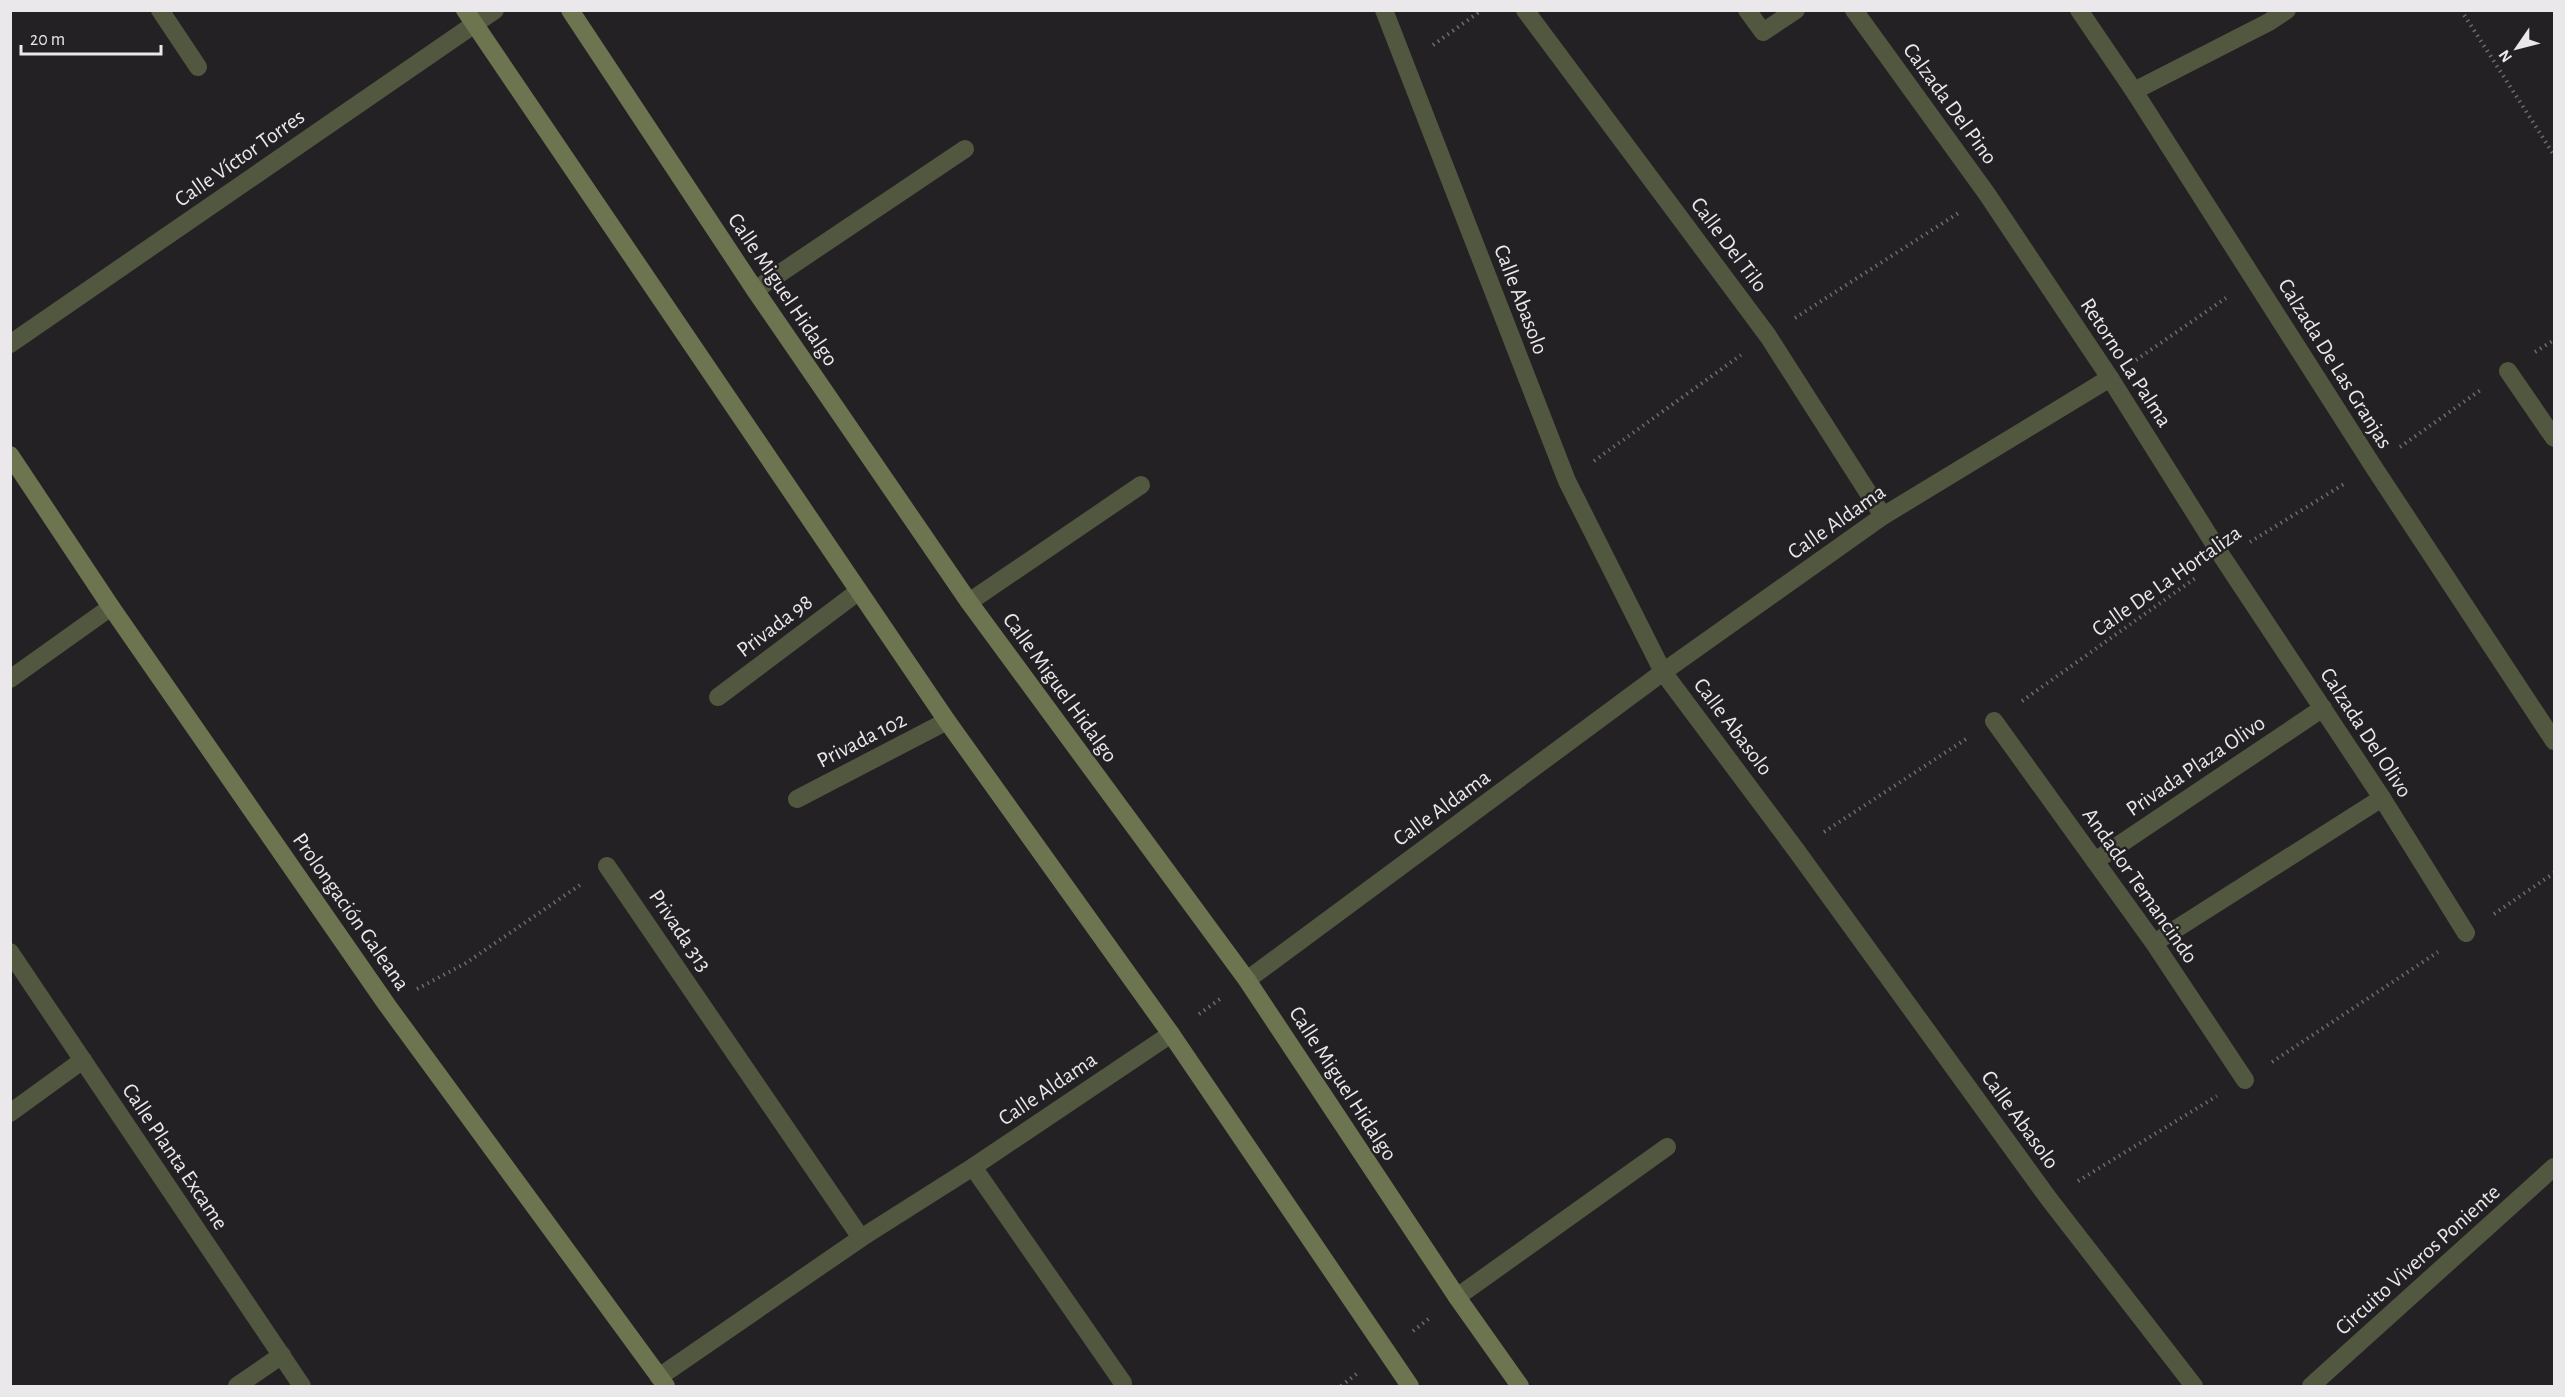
<svg xmlns="http://www.w3.org/2000/svg" width="2565" height="1397" viewBox="0 0 2565 1397" font-family="'Alegreya Sans',sans-serif">
  <style>
    .lines { fill: none; stroke-linecap: round; stroke-linejoin: round }
    .path { stroke: #6d6b6e; stroke-width: 4; stroke-dasharray: 1.5 4.5; stroke-linecap: butt }
    .lane { stroke: #525740; stroke-width: 18 }
    .street { stroke: #525740; stroke-width: 18 }
    .secondary { stroke: #6c754f; stroke-width: 18 }
    .labels { text-anchor: middle; stroke-width: 5; stroke-linejoin: round; paint-order: stroke }
    .street-label { font-size: 22px; fill: #eae8ea; stroke: #232124 }
  </style>
  <rect width="100%" height="100%" fill="#232124"/>
  <g class="lines">
    <g class="path">
      <path d="M2461 10 2554 155"/>
      <path d="M1433 45 1482 10"/>
      <path d="M1795 318 1960 212"/>
      <path d="M2535 352 2554 340"/>
      <path d="M2136 360 2226 298"/>
      <path d="M2400 447 2482 389"/>
      <path d="M1594 461 1741 355"/>
      <path d="M2250 542 2344 484"/>
      <path d="M2022 701 2197 577"/>
      <path d="M1824 832 1966 739"/>
      <path d="M2494 914 2554 873"/>
      <path d="M417 989 466 963 580 885"/>
      <path d="M1199 1014 1220 999"/>
      <path d="M2272 1062 2438 952"/>
      <path d="M2078 1181 2217 1096"/>
      <path d="M1413 1331 1431 1317"/>
      <path d="M1341 1386 1359 1372"/>
    </g>
    <path class="lane" d="M160 10 198 67"/>
    <g class="street">
      <path d="M1384 10 1567 481 1663 672 1796 850 2049 1199 2194 1386"/>
      <path d="M1525 10 1768 336 1883 516"/>
      <path d="M1747 10 1763 32 1796 10"/>
      <path d="M1854 10 1987 194 2110 378 2223 558 2382 798 2466 933"/>
      <path d="M2079 10 2134 91 2373 466 2554 741"/>
      <path d="M2134 91 2269 22 2287 10"/>
      <path d="M755 290 965 149"/>
      <path d="M10 344 495 10"/>
      <path d="M2508 371 2554 438"/>
      <path d="M969 602 1141 485"/>
      <path d="M10 679 111 607"/>
      <path d="M718 697 859 591"/>
      <path d="M1994 721 2154 943 2245 1080"/>
      <path d="M797 799 947 721"/>
      <path d="M2095 861 2323 708"/>
      <path d="M607 866 861 1238"/>
      <path d="M2154 943 2382 798"/>
      <path d="M10 952 302 1386"/>
      <path d="M1247 980 1663 672 1883 516 2110 378"/>
      <path d="M10 1113 83 1060"/>
      <path d="M973 1167 1123 1383"/>
      <path d="M1457 1297 1667 1147"/>
      <path d="M659 1377 861 1238 973 1167 1171 1034"/>
      <path d="M237 1386 282 1355"/>
      <path d="M2311 1386 2554 1167"/>
    </g>
    <g class="secondary">
      <path d="M465 10 947 721 1171 1034 1410 1386"/>
      <path d="M570 10 755 290 969 602 1247 980 1457 1297 1520 1386"/>
      <path d="M10 455 111 607 387 1005 666 1386"/>
    </g>
  </g>
  <g class="labels">
    <g class="street-label">
      <text transform="translate(1951 103) rotate(54)" y="8">Calzada Del Pino</text>
      <text transform="translate(239 157) rotate(-35)" y="8">Calle Víctor Torres</text>
      <text transform="translate(1730 244) rotate(53)" y="8">Calle Del Tilo</text>
      <text transform="translate(784 289) rotate(56)" y="8">Calle Miguel Hidalgo</text>
      <text transform="translate(1522 299) rotate(69)" y="8">Calle Abasolo</text>
      <text transform="translate(2127 362) rotate(57)" y="8">Retorno La Palma</text>
      <text transform="translate(2336 363) rotate(58)" y="8">Calzada De Las Granjas</text>
      <text transform="translate(1836 521) rotate(-35)" y="8">Calle Aldama</text>
      <text transform="translate(2166 580) rotate(-35)" y="8">Calle De La Hortaliza</text>
      <text transform="translate(774 625) rotate(-37)" y="8">Privada 98</text>
      <text transform="translate(1061 687) rotate(54)" y="8">Calle Miguel Hidalgo</text>
      <text transform="translate(1734 726) rotate(53)" y="8">Calle Abasolo</text>
      <text transform="translate(2367 732) rotate(57)" y="8">Calzada Del Olivo</text>
      <text transform="translate(861 739) rotate(-27)" y="8">Privada 102</text>
      <text transform="translate(2195 765) rotate(-34)" y="8">Privada Plaza Olivo</text>
      <text transform="translate(1441 807) rotate(-36)" y="8">Calle Aldama</text>
      <text transform="translate(2141 885) rotate(55)" y="8">Andador Temancindo</text>
      <text transform="translate(352 911) rotate(55)" y="8">Prolongación Galeana</text>
      <text transform="translate(681 930) rotate(56)" y="8">Privada 313</text>
      <text transform="translate(1344 1083) rotate(57)" y="8">Calle Miguel Hidalgo</text>
      <text transform="translate(1047 1088) rotate(-34)" y="8">Calle Aldama</text>
      <text transform="translate(2021 1119) rotate(54)" y="8">Calle Abasolo</text>
      <text transform="translate(176 1156) rotate(56)" y="8">Calle Planta Excame</text>
      <text transform="translate(2417 1259) rotate(-42)" y="8">Circuito Viveros Poniente</text>
    </g>
  </g>
  <rect width="2565" height="1397" fill="none" stroke="#eae8ea" stroke-width="24"/>
  <g transform="translate(2517 48) rotate(235)" stroke="#232124" stroke-width="4.5" paint-order="stroke">
  <path d="M0-4.5L10 22L0 15L-10 22Z" fill="#eae8ea"/>
  <text y="-9" font-size="16" font-weight="bold" text-anchor="middle" fill="#eae8ea">N</text>
  </g>
  <path d="M21 45v9h140v-9" fill="none" stroke="#eae8ea" stroke-width="3"/>
  <text x="30" y="45" font-size="18" fill="#eae8ea" stroke="#232124" stroke-width="4.5" paint-order="stroke">20 m</text>
</svg>
